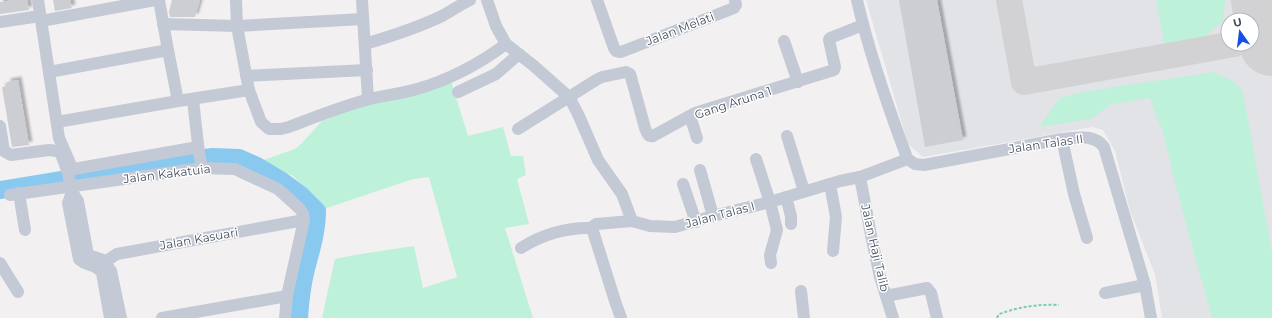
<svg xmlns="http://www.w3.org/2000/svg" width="1272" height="318" viewBox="0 0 1272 318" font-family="Montserrat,sans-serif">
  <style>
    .airport { fill: #e2e3e7; fill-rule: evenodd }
    .green { fill: #bdf1d9 }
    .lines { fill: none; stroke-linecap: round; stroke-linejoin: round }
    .river { stroke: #89c9ef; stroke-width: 18 }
    .taxiway { stroke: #d2d2d5; stroke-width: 26 }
    .runway { stroke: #d2d2d5; stroke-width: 66 }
    .building { fill: #ccced4; filter: url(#shadow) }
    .path { stroke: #74d0b1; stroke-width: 2; stroke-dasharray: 3 2; stroke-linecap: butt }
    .minor { stroke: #c3c9d5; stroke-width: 12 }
    .labels { text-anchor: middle; stroke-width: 3; stroke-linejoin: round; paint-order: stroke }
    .street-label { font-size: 12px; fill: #474f5e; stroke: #fff }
  </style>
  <defs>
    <filter id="shadow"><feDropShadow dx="3.5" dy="-3.5" stdDeviation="1" flood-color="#0004"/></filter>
  </defs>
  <rect width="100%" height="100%" fill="#f2f0f0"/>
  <path class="airport" d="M866 0H1272V318H1162L1155 274 1130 211 1115 151 1103 130 1092 127 923 157 908 144ZM1228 20H1252V44H1228Z"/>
  <g class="green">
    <path d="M1156 0H1225L1223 21 1204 37 1165 46Z"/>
    <path d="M1214 72 1236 83 1243 92 1272 254V318H1212L1175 183 1164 136 1150 98 1111 104 1091 119 1039 127 1060 98 1082 92Z"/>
    <path d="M451 81 468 136 503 127 511 156H523L526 175 517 179 529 224 505 228 533 318H322L335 259 361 254 414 246 423 288 457 277 429 177 413 179 324 209 293 176 261 161 295 149 302 143 322 121 335 116 341 111Z"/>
  </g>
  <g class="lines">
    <path class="river" d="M0 190 177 161 213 157 239 158 257 166 282 181 302 196 317 211C317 231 311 250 306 269 302 285 300 302 299 318"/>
    <g class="taxiway">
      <path d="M1009 0 1024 82 1234 44"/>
      <path d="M1252 41 1271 37"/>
    </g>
    <path class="runway" d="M1264 0 1272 43"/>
  </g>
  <g class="building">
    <path d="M15 0H27L29 10 0 14V2Z"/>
    <path d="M53 0H70L72 8 55 11Z"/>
    <path d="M172 0H200L195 17H170L169 12Z"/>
    <path d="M899 0H937L963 140 925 147Z"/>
    <path d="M18 80 29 145 12 147 2 87 8 86 7 82Z"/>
  </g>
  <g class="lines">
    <path class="path" d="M997 318 999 314C1019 307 1038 304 1059 305"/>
    <g class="minor">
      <path d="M38 0 59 138 72 168 74 169 198 147"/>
      <path d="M159 0 168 50 178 101 249 90"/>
      <path d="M236 0 237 26 249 90 261 122 269 129H281L289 127C315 117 340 107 366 100 383 95 401 94 417 89 449 80 479 64 506 44"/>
      <path d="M362 0 368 99"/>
      <path d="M487 0 496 26 506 44 534 66 569 97 578 114 598 160 622 194 632 221 650 226 675 227 713 216 770 202 840 181 860 177 905 160 906 155C887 104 869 53 857 0"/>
      <path d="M597 0 614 48 616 51 621 52 734 8 736 5 735 0"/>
      <path d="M41 21 155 0"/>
      <path d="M0 22 40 16"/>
      <path d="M163 24 237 26 363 19"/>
      <path d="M784 41 798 82"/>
      <path d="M365 44C392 36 417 28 442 16 451 11 460 5 470 0"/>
      <path d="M49 72 168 50"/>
      <path d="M246 76 367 70"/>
      <path d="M458 92 496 74 519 54"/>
      <path d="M193 100 199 153 202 168"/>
      <path d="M690 116 697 138"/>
      <path d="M57 122 178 101"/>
      <path d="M0 126 4 151 11 155 49 150 57 151 61 154 68 173 72 192 78 201 88 255 103 260 111 271 121 318"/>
      <path d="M518 129 596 80 602 77 626 72 630 74 631 77 645 128C647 133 648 137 653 136L695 113 834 70 835 67 829 40 830 38 863 25"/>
      <path d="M787 136 804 191"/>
      <path d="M1062 139 1074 194 1087 238"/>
      <path d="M906 158 915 164 924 165 1062 139C1077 138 1093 133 1104 147L1145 285 1151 318"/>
      <path d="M756 159 770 202 777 230 770 255 771 263"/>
      <path d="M700 170 713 216"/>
      <path d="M860 177 871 235 880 277 893 318"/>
      <path d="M683 184 696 222"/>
      <path d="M830 184 836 217 833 251"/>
      <path d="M72 192 68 203 79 259C87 267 96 263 102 273L110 318"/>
      <path d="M19 193 25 230"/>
      <path d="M10 195 202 168 235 169 278 189 300 209 303 214 304 220 287 296 285 318"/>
      <path d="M786 197 791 216V224"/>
      <path d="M521 248C541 235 567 227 592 228"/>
      <path d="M0 263 18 292"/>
      <path d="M97 267 117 254 304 220"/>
      <path d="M801 291 804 318"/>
      <path d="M1105 293 1145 285"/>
      <path d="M886 296 927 288 931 293 937 318"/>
      <path d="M162 318 287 296"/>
      <path d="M621 318 615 301 592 228V227L596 224 632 221"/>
    </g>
  </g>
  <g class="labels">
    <g class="street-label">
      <text transform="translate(680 29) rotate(-21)" y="4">Jalan Melati</text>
      <text transform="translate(733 103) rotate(-18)" y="4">Gang Aruna 1</text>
      <text transform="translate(1046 144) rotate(-8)" y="4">Jalan Talas II</text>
      <text transform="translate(167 174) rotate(-7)" y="4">Jalan Kakatuia</text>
      <text transform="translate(720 215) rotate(-15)" y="4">Jalan Talas I</text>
      <text transform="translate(199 239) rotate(-10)" y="4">Jalan Kasuari</text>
      <text transform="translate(875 248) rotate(77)" y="4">Jalan Haji Talib</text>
    </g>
  </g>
  <g transform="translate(1240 32) rotate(346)"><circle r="19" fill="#ffffff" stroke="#b5b9bf"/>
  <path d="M0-3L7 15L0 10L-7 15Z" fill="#144fe8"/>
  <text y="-6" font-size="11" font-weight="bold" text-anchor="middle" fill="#474f5e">U</text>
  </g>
</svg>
